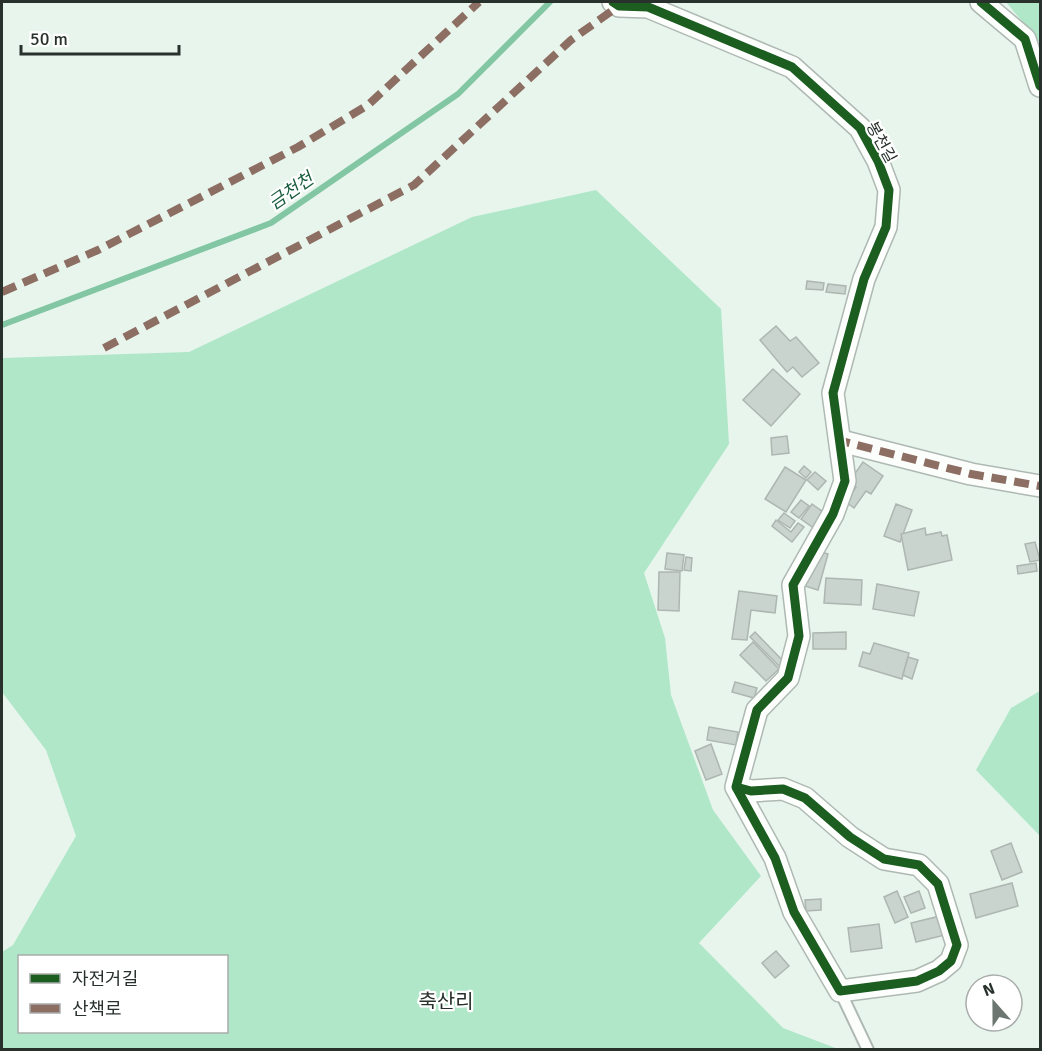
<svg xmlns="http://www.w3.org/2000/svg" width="1042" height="1051" viewBox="0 0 1042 1051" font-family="Signika,'Noto Sans KR',sans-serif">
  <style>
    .forest { fill: #afe7c8; fill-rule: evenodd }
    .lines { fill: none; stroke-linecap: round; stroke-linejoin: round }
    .stream { stroke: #82c6a3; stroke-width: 6 }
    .building { fill: #cad4ce; stroke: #adb6b0; stroke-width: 1.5 }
    .service-casing { stroke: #afb9b3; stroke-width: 14 }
    .minor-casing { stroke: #afb9b3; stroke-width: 24 }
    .service { stroke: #fcfefc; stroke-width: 10 }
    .minor { stroke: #fcfefc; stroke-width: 21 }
    .quiet { stroke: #8d6e63; stroke-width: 8; stroke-dasharray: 15 8; stroke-linecap: butt }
    .cycleway-casing { stroke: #fff; stroke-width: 13 }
    .cycleway { stroke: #1b5e20; stroke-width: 9 }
    .labels { text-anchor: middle; stroke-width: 4.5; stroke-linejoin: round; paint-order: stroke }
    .street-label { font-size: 16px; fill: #28312c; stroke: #fff }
    .water-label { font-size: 18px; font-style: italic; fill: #195d3d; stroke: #fff }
    .quarter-label { font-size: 20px; fill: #28312c; stroke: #fff }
  </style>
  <rect width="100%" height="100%" fill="#e8f5ed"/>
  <g class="forest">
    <path d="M1006 2H1040V43Z"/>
    <path d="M596 190 721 309 729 444 644 573 665 638 671 695 713 810 761 876 699 943 783 1028 838 1049H2V952L13 945 76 836 46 750 2 692V358L189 352 472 217ZM20 956H226V1032H20Z"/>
    <path d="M1040 691V836L976 770 1011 708Z"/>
  </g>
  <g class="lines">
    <path class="stream" d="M2 325 271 223 458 94 550 2"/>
  </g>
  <g class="building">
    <path d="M807 281 824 283 823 290 806 289Z"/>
    <path d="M828 284 846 286 845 294 826 292Z"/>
    <path d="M776 326 790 341 796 337 819 363 802 377 793 367 787 372 760 340Z"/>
    <path d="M773 369 800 394 771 426 743 400Z"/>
    <path d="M787 436 789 453 772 455 771 438Z"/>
    <path d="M863 462 883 476 871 494 866 491 854 508 846 502 856 487 849 482Z"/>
    <path d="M804 466 811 472 806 478 799 472Z"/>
    <path d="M785 467 806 480 786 512 765 499Z"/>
    <path d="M815 472 826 481 818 490 807 480Z"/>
    <path d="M801 500 809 506 799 518 791 512Z"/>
    <path d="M812 504 826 514 815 529 801 519Z"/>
    <path d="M896 504 912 510 900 542 884 536Z"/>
    <path d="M784 513 795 521 790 528 778 520Z"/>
    <path d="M776 520 791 532 798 523 804 527 792 542 772 526Z"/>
    <path d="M925 528 926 535 941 532 942 536 947 535 952 560 908 570 901 534Z"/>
    <path d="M1035 542 1040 560 1030 562 1025 544Z"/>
    <path d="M815 550 828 554 818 590 805 586Z"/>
    <path d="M667 553 684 555 682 571 665 569Z"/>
    <path d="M686 557 692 558 691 571 684 570Z"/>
    <path d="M1036 563 1037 571 1018 574 1017 566Z"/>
    <path d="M659 572H680L679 611 658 610Z"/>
    <path d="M826 578 862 580 861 605 824 603Z"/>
    <path d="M877 584 919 592 914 616 873 609Z"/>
    <path d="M739 591 777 596 775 613 751 610 747 640 732 639Z"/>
    <path d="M755 632 784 662 779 666 750 637Z"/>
    <path d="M846 632V649H813V633Z"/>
    <path d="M753 642 779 669 766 681 740 655Z"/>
    <path d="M874 643 909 653 902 679 859 666 863 652 870 654Z"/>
    <path d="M908 657 918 660 912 679 903 675Z"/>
    <path d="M735 682 757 688 754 698 732 692Z"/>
    <path d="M709 727 738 732 736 745 707 740Z"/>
    <path d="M711 744 722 774 706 780 695 751Z"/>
    <path d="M1011 843 1022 872 1002 880 991 851Z"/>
    <path d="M1012 883 1018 906 976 918 970 894Z"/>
    <path d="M897 891 908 917 895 923 884 897Z"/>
    <path d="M919 891 925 908 911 913 904 897Z"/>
    <path d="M821 899V910L806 911 805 900Z"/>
    <path d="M940 916 945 935 916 942 911 923Z"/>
    <path d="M879 924 882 948 851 952 848 928Z"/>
    <path d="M776 951 789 966 775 978 762 963Z"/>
  </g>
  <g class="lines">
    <defs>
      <path id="service" d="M840 991 868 1050"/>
      <g id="minor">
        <path d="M613 2 619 6 648 7 792 67 860 128 878 161 889 190 886 227 864 279 833 393 845 481 833 514 793 585 799 636 788 678 757 710 736 787 751 791 783 789 805 798 850 837 884 859 919 865 938 884 957 945 951 961 939 971 917 981 840 991 794 912 775 858 736 787"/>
        <path d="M981 2 1025 39 1040 86"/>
        <path d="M841 441 971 474 1040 486"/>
      </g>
    </defs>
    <use href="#service" class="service-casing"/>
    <use href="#minor" class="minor-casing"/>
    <use href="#service" class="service"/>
    <use href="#minor" class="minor"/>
    <g class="quiet">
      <path d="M2 292 98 250 298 147 368 105 479 2"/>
      <path d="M104 348 414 185 571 40 623 3"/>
      <path d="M842 447 841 441 971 474 1040 486"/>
    </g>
    <defs>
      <g id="cycleway">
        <path d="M613 2 619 6 648 7 792 67 860 128 878 161 889 190 886 227 864 279 833 393 845 481 833 514 793 585 799 636 788 678 757 710 736 787 751 791 783 789 805 798 850 837 884 859 919 865 938 884 957 945 951 961 939 971 917 981 840 991 794 912 775 858 736 787"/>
        <path d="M981 2 1025 39 1040 86"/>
      </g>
    </defs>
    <use href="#cycleway" class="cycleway-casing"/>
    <use href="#cycleway" class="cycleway"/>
  </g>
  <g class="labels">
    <g class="street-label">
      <text transform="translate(882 142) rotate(61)" y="6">봉천길</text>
    </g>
    <g class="water-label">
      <text transform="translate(291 191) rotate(-35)" y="6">금천천</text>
    </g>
    <g class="quarter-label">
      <text x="446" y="1008">축산리</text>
    </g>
  </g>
  <rect width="1042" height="1051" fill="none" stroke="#28312c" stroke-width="6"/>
  <rect x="18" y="955" width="210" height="78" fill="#ffffff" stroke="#a9adab" stroke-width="1.5"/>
  <rect x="30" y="974" width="30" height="9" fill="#1b5e20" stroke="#a9adab" stroke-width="1.5"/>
  <text x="72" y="985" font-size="18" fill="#28312c">자전거길</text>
  <rect x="30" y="1004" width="30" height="9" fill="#8d6e63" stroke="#a9adab" stroke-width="1.5"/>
  <text x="72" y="1015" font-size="18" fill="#28312c">산책로</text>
  <g transform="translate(994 1003) rotate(339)"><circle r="28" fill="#ffffff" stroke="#a9adab" stroke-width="1.5"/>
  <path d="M0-4.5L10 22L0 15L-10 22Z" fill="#6b7670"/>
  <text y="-9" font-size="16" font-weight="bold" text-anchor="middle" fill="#28312c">N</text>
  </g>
  <path d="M21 45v9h158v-9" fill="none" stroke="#28312c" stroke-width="3"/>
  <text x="30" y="45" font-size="18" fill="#28312c" stroke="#ffffff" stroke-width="4.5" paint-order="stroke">50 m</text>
</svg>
